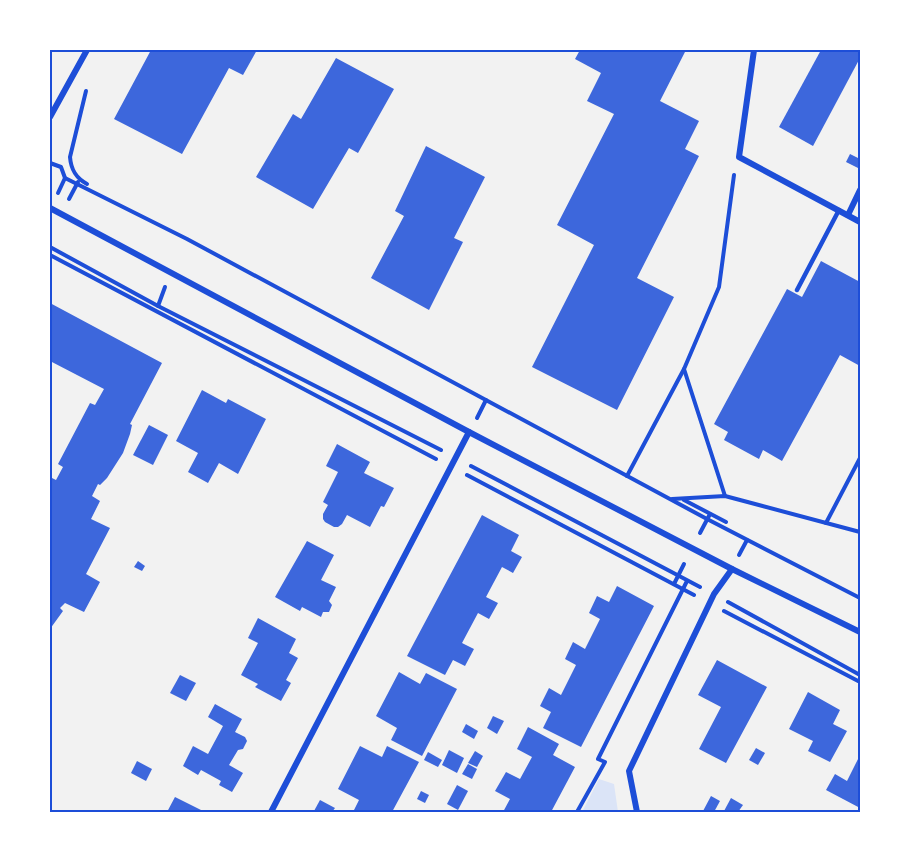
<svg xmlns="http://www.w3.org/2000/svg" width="910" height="862" viewBox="0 0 910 862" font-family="Inter,sans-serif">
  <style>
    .green { fill: #dbe4f7 }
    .building { fill: #3d67dc }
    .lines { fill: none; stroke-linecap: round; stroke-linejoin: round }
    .path { stroke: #1d4ed8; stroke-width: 4 }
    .service { stroke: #1d4ed8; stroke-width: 4.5 }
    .minor { stroke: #1d4ed8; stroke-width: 6 }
    .neatline { fill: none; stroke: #1d4ed8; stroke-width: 2 }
  </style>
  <rect width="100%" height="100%" fill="#f2f2f2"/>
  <path class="green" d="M599 779 614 784 618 812H582Z"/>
  <g class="building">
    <path d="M151 50H257L243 75 229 68 182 154 114 119Z"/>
    <path d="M580 50H686L660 101 699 121 685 149 699 156 637 278 674 297 617 410 532 367 594 245 557 225 614 114 587 101 601 73 575 59Z"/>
    <path d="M821 50H860V58L813 146 779 127Z"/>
    <path d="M336 58 394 89 358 153 349 148 313 209 256 177 293 114 301 119Z"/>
    <path d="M426 146 485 177 454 238 463 242 429 310 371 278 404 216 395 211Z"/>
    <path d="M850 154 860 159V163L858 168 846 162Z"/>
    <path d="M821 261 860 282V366L840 355 782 461 763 450 759 459 724 440 728 432 714 424 787 289 802 297Z"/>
    <path d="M50 303 162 363 130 424 132 425 130 434 123 453 107 478 100 485 98 484 92 496 100 501 91 519 110 528 86 574 100 582 84 612 65 603 60 608 63 611 50 629V477L56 480 63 467 58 464 90 403 95 405 104 389 50 361Z"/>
    <path d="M202 390 226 403 228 399 266 419 238 474 219 463 208 483 188 472 198 453 176 441Z"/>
    <path d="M149 425 168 435 153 465 133 455Z"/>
    <path d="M337 444 370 462 364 473 394 488 384 507 381 506 370 527 347 515 342 524 338 527H334L325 522 323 519V514L328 505 323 502 338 472 326 466Z"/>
    <path d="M482 515 519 535 511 551 522 557 513 573 502 567 486 597 498 603 489 619 478 613 462 643 474 649 465 666 453 660 445 675 407 656Z"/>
    <path d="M307 541 334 555 321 580 336 587 329 601 332 605 329 612H323L321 617 302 607 300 611 275 597Z"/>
    <path d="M138 561 145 566 142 571 134 567Z"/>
    <path d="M617 586 654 606 581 747 543 728 551 712 540 706 549 688 561 695 576 665 565 659 573 642 585 649 600 619 589 613 597 596 609 602Z"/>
    <path d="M258 618 296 639 289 653 298 658 286 680 291 683 281 701 255 687 258 684 241 675 258 643 248 638Z"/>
    <path d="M717 660 767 687 726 763 699 749 721 707 698 695Z"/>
    <path d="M399 672 420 684 426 673 457 689 422 756 391 740 397 728 376 716Z"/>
    <path d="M180 675 196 683 186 701 170 693Z"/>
    <path d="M808 692 840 710 833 724 847 731 830 762 808 751 813 741 789 729Z"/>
    <path d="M215 704 242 719 235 732 245 737 247 741 243 749 238 750 229 765 243 773 232 792 219 785 221 781 201 770 198 775 183 766 193 746 208 754 223 726 208 717Z"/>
    <path d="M493 716 504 721 497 734 487 728Z"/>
    <path d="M466 724 478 731 474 739 462 732Z"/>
    <path d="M528 727 559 744 553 755 575 767 551 812H503L510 799 495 791 506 772 520 779 532 757 517 749Z"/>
    <path d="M360 746 382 757 387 746 419 762 392 812H353L359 800 338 789Z"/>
    <path d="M756 748 765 753 758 765 749 760Z"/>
    <path d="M449 750 464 758 457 773 442 765Z"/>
    <path d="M475 751 483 756 477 767 468 763Z"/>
    <path d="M428 752 442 760 438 767 424 760Z"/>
    <path d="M860 755V808L826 790 835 774 847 781Z"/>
    <path d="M137 761 152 769 146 781 131 773Z"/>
    <path d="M468 764 477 769 472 779 462 774Z"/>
    <path d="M457 785 468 791 458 810 447 804Z"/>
    <path d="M421 791 429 795 425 803 417 799Z"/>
    <path d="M711 796 720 801 714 812H706L703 811Z"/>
    <path d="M175 797 205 812H167Z"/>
    <path d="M731 798 743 805 738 812 724 811Z"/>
    <path d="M320 800 335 808 332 812H317L314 811Z"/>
  </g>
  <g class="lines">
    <g class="path">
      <path d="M86 91 70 157C71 170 76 178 87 184"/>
      <path d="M50 163 61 167 65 178 187 239 707 519 860 598"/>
      <path d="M58 193 65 178"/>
      <path d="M69 199 78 182"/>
      <path d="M50 247 158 306 441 450"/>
      <path d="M50 255 436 459"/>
      <path d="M158 306 165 287"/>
      <path d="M684 369 725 496"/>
      <path d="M477 418 486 400"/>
      <path d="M471 466 700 587"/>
      <path d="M467 475 694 595"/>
      <path d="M627 476 684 369 719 287 734 175"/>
      <path d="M672 499 725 496 860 532"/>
      <path d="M684 500 726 522"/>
      <path d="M826 523 860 458"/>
      <path d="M700 533 710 514"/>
      <path d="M739 555 747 540"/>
      <path d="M674 584 684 564"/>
      <path d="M728 602 860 675"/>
      <path d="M724 611 860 682"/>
      <path d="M577 812 605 762 598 759 687 581"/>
    </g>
    <path class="service" d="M797 290 839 210"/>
    <g class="minor">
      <path d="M754 50 739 157 860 222"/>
      <path d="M50 117 87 50"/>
      <path d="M50 208 469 432 732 569 860 632"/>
      <path d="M848 215 860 190"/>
      <path d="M271 812 469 432"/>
      <path d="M637 812 629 771 714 594 732 569"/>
    </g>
  </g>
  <rect width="910" height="862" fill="none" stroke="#ffffff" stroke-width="102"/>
  <rect x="51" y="51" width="808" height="760" class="neatline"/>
</svg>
